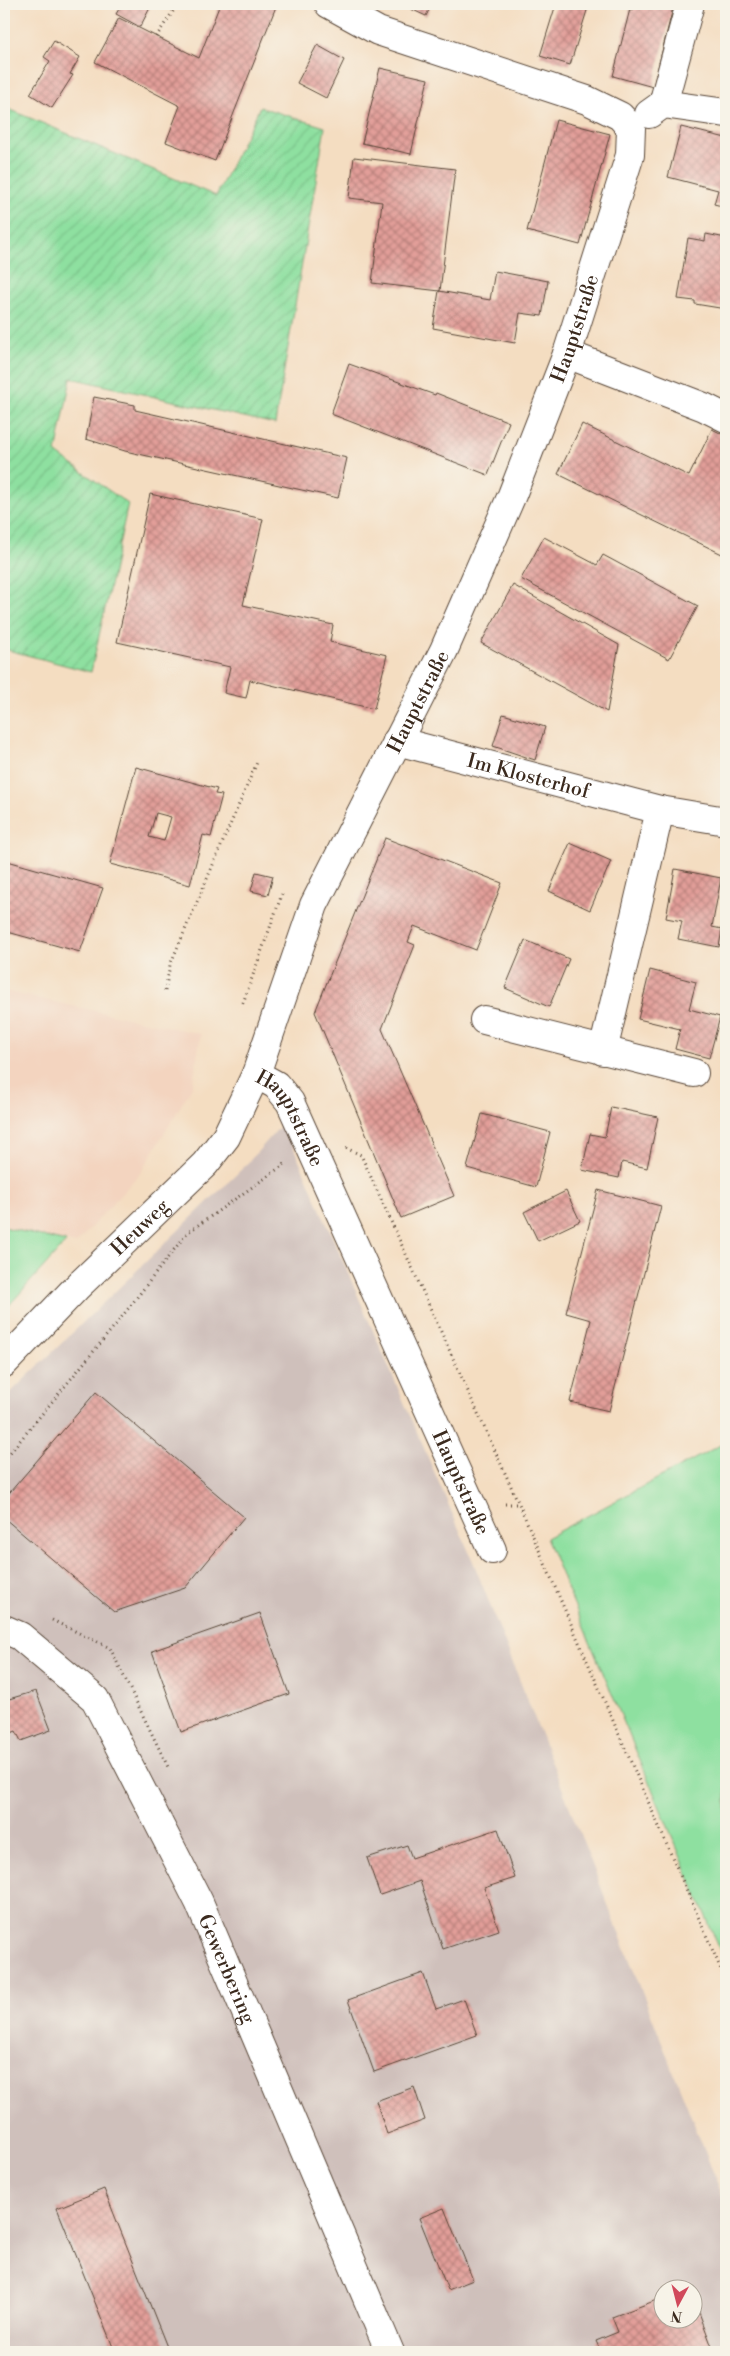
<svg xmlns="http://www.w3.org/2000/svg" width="730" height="2356" viewBox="0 0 730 2356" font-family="'Libre Bodoni',serif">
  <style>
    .built { fill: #f3d4bf }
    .industrial { fill: #cfc0bb; fill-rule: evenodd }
    .grass { fill: #8ee0a0; stroke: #64855f }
    .garden { fill: url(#garden-furrows); stroke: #64855f }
    .building { fill: url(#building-cross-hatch); fill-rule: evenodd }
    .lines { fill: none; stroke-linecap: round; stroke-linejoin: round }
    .minor-casing { stroke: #574536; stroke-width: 30 }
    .path { stroke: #574536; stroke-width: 3; stroke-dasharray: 1 4; stroke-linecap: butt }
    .minor { stroke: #fff; stroke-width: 28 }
    .labels { text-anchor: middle; stroke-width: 4; stroke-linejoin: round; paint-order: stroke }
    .street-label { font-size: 20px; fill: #3b2a1e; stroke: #f7f3e8 }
  </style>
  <defs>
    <pattern id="garden-furrows" width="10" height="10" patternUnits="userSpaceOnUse" patternTransform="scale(1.25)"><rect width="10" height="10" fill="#8ee0a0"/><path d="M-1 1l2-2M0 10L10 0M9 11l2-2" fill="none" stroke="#7bc089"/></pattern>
    <pattern id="building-cross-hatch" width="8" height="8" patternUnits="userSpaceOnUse" patternTransform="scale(1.25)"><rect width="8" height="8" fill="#e29e99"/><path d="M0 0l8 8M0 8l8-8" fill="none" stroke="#b8817c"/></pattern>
  </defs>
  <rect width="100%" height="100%" fill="#f7f3e8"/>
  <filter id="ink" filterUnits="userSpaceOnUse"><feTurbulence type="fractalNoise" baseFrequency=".02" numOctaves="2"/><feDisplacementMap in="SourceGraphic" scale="10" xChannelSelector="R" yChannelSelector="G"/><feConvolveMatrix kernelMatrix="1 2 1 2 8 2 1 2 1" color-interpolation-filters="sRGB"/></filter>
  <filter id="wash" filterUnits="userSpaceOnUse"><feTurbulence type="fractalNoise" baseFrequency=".0096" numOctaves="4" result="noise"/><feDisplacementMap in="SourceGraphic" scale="20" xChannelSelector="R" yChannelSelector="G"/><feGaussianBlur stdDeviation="1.12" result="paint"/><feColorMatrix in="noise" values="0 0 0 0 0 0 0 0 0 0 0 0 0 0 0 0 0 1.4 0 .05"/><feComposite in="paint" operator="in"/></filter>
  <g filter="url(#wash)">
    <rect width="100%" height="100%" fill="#f4ddc1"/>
    <path class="built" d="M4 991 201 1034 192 1087 141 1172 76 1244 4 1227Z"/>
    <path class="industrial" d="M283 1123 472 1559 726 2205V2352H4V1399L245 1166ZM662 2288H692V2318H662Z"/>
    <g class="grass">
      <path d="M4 1227 66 1242 4 1311Z"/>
      <path d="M726 1442V1964L546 1538Z"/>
    </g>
    <path class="garden" d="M4 107 216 196 260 107 325 127 275 424 71 378 56 453 128 504 91 672 4 649Z"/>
    <g id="blocks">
      <g class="building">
        <path d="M122 4H152L140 27 116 14Z"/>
        <path d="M220 4H277L215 161 166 142 180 106 95 62 119 18 199 58Z"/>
        <path d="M400 4H432L426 16Z"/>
        <path d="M556 4H589L570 65 540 56Z"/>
        <path d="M635 4H674L653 87 613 76 630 9 633 10Z"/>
        <path d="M54 41 80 57 70 74 73 75 52 108 30 94 50 61 44 57Z"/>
        <path d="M317 45 344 60 326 98 297 83Z"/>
        <path d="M380 68 428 79 411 154 362 143Z"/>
        <path d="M556 120 610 134 580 245 527 231Z"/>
        <path d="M681 127 726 138V207L714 204 718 190 668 177Z"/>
        <path d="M354 157 455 169 440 291 372 283 382 202 349 198Z"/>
        <path d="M706 234 726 238V309L695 304V301L678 299 688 238 705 241Z"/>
        <path d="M495 271 548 281 542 316 520 313 515 343 433 328 439 291 490 300Z"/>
        <path d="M349 364 435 395 436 393 509 422 488 475 331 414Z"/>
        <path d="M94 397 135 405V410L347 458 338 498 125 451 86 439Z"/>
        <path d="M582 424 689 476 712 429 726 436V556L558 474Z"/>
        <path d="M150 494 263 519 243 605 333 625 330 642 387 655 374 709 250 680 246 698 224 693 230 667 117 642Z"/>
        <path d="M544 537 597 565 603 555 698 606 669 659 521 579Z"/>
        <path d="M513 585 619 645 607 712 481 643Z"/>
        <path d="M503 714 545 727 535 760 493 746Z"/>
        <path d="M136 767 217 789 215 794 222 795 211 837 203 835 190 885 110 864ZM156 813 171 817 164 841 149 837Z"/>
        <path d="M385 838 502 883 476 950 414 926 408 942 415 945 382 1029 454 1196 401 1218 315 1012Z"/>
        <path d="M570 843 611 861 590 910 549 891Z"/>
        <path d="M4 860 103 888 80 952 4 931Z"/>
        <path d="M675 869 721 878 712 927 722 929 719 947 678 939 682 921 666 918Z"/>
        <path d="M256 872 273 876 268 895 251 891Z"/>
        <path d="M525 940 569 959 549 1007 505 988Z"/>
        <path d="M650 970 696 982 689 1009 720 1017 709 1058 675 1049 680 1029 638 1019Z"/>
        <path d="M611 1107 658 1117 647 1168 622 1162 619 1178 582 1170 590 1134 605 1137Z"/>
        <path d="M482 1114 550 1132 536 1187 467 1168Z"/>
        <path d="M598 1190 661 1206 609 1411 570 1402 591 1320 566 1313Z"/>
        <path d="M566 1191 580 1221 538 1241 524 1212Z"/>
        <path d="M96 1392 244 1517 185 1588 114 1612 4 1518V1499Z"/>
        <path d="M260 1613 289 1694 181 1732 152 1651Z"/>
        <path d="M4 1685 9 1699 36 1691 51 1730 21 1741 16 1731 4 1736Z"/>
        <path d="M498 1829 515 1878 484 1888 499 1930 443 1949 420 1881 380 1895 367 1858 407 1845 412 1858Z"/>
        <path d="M423 1973 436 2009 464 1999 477 2035 374 2072 348 2000Z"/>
        <path d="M414 2087 425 2120 387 2134 376 2101Z"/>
        <path d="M104 2189 169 2352H115L57 2208Z"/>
        <path d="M444 2208 473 2280 448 2290 419 2218Z"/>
        <path d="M662 2298V2318H692V2303L695 2302 714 2352H601L596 2341 618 2332 612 2317Z"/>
      </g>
    </g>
  </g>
  <g filter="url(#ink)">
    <use href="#blocks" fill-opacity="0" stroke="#574536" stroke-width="1"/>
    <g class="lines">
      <defs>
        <g id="minor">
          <path d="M663 104 690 4"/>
          <path d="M649 114 663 104 726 113"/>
          <path d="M567 354 704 407 726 418"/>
          <path id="s1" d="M397 741 660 810 603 1051"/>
          <path d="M660 810 726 821"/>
          <path d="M484 1020 694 1073"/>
          <path id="s2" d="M256 1074 276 1085 290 1102 492 1550"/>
          <path id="s3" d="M4 1363 76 1288 205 1164 226 1137 256 1074 314 905 444 650 512 495 567 354 630 155 631 128 620 116 587 100 378 31 329 4"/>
          <path id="s4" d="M4 1629 20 1636 95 1699 199 1902 390 2352"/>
        </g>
      </defs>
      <use href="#minor" class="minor-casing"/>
      <g class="path">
        <path d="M156 37 178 4"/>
        <path d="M165 991 170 965 258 760"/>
        <path d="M243 1003 282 894"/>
        <path d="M346 1148 361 1155 519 1504 726 1981"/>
        <path d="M4 1460 117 1323 187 1233 285 1164"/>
        <path d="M505 1504H519"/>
        <path d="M52 1620 110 1648 169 1769"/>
      </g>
      <use href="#minor" class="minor"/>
    </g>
  </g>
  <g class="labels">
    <g class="street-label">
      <text dy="7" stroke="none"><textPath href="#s3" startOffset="1199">Hauptstraße</textPath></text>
      <text dy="7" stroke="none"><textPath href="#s3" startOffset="794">Hauptstraße</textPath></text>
      <text dy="7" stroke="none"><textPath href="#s1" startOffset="136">Im Klosterhof</textPath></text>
      <text dy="7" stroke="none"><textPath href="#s2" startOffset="58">Hauptstraße</textPath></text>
      <text dy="7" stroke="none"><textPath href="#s3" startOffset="192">Heuweg</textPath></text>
      <text dy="7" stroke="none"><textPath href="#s2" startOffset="462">Hauptstraße</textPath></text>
      <text dy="7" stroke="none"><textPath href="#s4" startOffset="416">Gewerbering</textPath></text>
    </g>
  </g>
  <rect width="730" height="2356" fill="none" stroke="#f7f3e8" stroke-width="20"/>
  <g transform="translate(678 2304) rotate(187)"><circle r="24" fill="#f7f3e8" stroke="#aca397"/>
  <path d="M0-4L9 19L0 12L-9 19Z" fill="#d1495b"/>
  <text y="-8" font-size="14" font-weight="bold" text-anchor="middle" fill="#3b2a1e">N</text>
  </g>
</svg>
